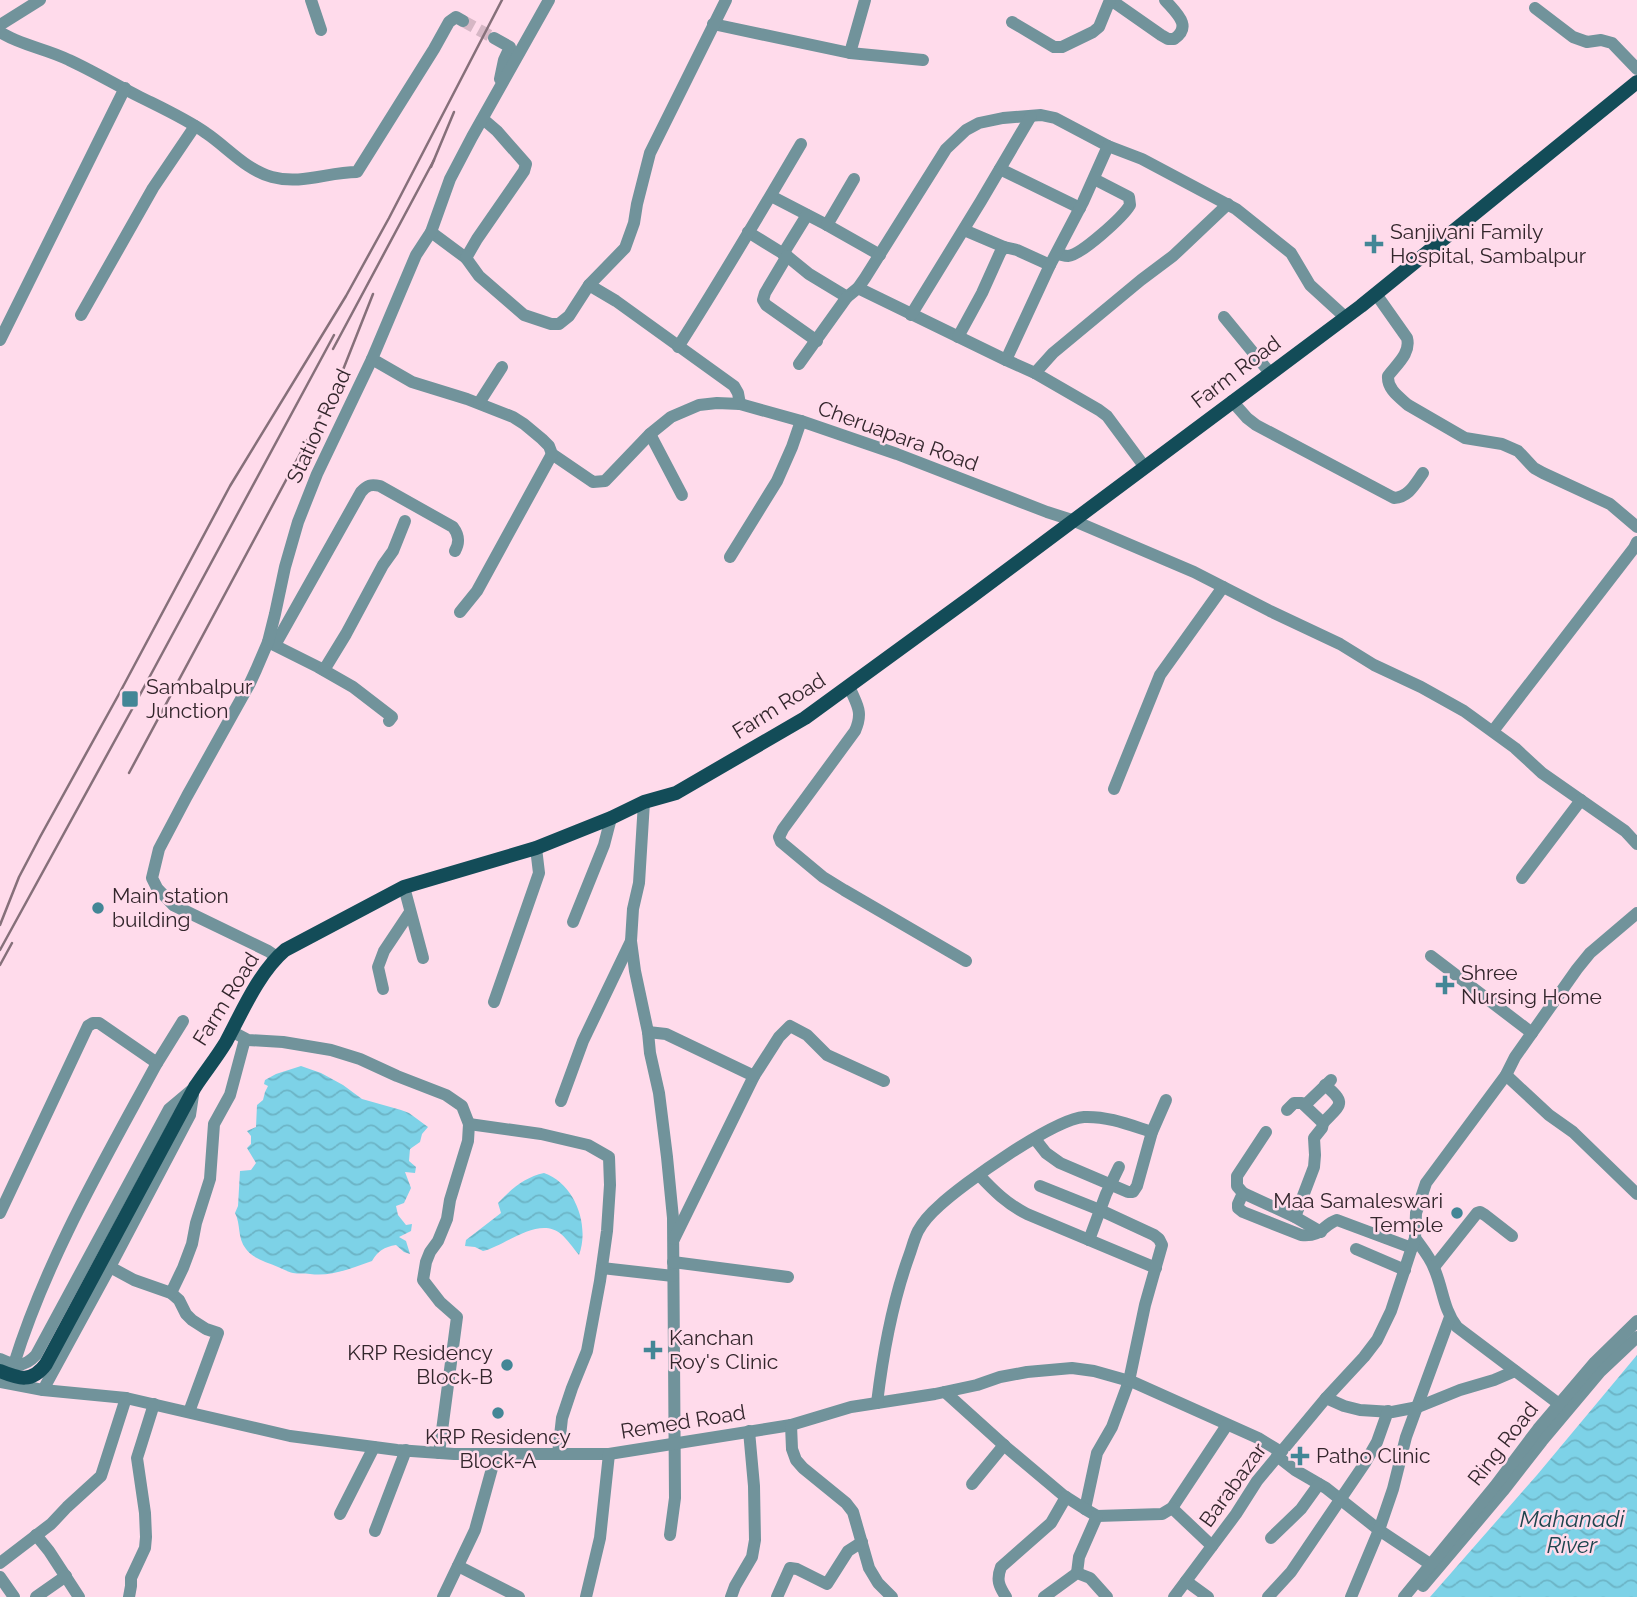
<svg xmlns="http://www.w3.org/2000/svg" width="1637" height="1597" viewBox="0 0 1637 1597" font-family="Raleway,sans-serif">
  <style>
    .water { fill: url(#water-waves) }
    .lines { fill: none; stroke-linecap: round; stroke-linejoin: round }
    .minor-tunnel { stroke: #d6b7c5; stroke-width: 12; stroke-dasharray: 12 6; stroke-linecap: butt }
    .minor { stroke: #71939b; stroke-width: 12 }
    .major { stroke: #134c58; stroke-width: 14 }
    .rail { stroke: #86707a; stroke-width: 2.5 }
    .poi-dot { fill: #438696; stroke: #ffdbeb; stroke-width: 2.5 }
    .labels { text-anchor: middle; stroke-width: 5; stroke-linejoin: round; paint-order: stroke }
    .poi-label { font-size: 21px; fill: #33262c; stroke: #ffdbeb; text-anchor: start }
    .street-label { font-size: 21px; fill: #33262c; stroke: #ffdbeb }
    .water-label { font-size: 23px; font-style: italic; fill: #1d454e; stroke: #ffdbeb }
  </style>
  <defs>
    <pattern id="water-waves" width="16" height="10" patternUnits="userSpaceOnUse" patternTransform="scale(1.75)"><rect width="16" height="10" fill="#7dd2e7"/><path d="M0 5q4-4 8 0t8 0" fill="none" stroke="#6cb4c6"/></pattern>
  </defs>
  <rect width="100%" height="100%" fill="#ffdbeb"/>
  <g class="water">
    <path d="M301 1066 321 1073 343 1085 362 1099 401 1110 409 1113 428 1127 422 1134 420 1142 410 1149 409 1161 416 1167 415 1173 405 1172 411 1188 404 1203 396 1206 398 1215 406 1225 412 1224 411 1231 399 1237 406 1241 410 1254 404 1252 396 1245C384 1247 378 1251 372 1261 351 1268 332 1277 310 1274 304 1273 298 1274 293 1273 288 1272 283 1269 278 1267 267 1262 253 1259 246 1249 237 1238 241 1224 235 1213L238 1206 240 1171 251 1170 256 1163 247 1148 251 1144V1136L247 1131 256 1127 257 1105 263 1100 265 1092 268 1086 264 1084 265 1080 276 1074Z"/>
    <path d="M544 1173C575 1184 590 1225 579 1255 573 1248 567 1239 561 1234 539 1215 505 1246 483 1251L475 1247 465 1246 466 1240 501 1213 498 1203C511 1189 525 1177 544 1173Z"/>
    <path d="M1637 1355V1597H1430L1537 1475Z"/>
  </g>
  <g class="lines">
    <path class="minor-tunnel" d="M463 21 494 38"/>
    <g class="minor">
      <path d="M311 0 321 30"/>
      <path d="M1111 0 1161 35 1168 39H1174C1193 26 1176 13 1165 0"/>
      <path d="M1535 8 1573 37 1587 42 1601 40 1612 43 1637 69"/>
      <path d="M1012 22 1054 47H1062L1093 32 1099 27 1110 0"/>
      <path d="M713 24 850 53 923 60"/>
      <path d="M0 25 40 0"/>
      <path d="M0 32C20 45 47 49 69 60 93 71 116 85 140 97 162 108 186 119 206 133 227 147 246 170 272 177 301 185 328 172 357 172L434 49 449 22 456 17 463 21"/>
      <path d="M494 38 510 47 504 60 500 79"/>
      <path d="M850 53 865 0"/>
      <path d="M1000 169 1080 208"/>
      <path d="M771 196 827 225 880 255"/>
      <path d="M827 225 854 179"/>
      <path d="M964 230 1004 247"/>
      <path d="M431 232 466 258 479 276 524 315 551 324H559L569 316 589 285 625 248 634 223 637 204 650 153 726 0"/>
      <path d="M748 232 787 256 809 274 847 297 858 288 865 278 946 149 966 130 979 123 1003 118 1041 115 1055 118 1108 146 1142 159 1236 209 1291 253 1310 285 1345 317"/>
      <path d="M783 254 807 215"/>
      <path d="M1057 254C1060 254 1064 256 1068 256 1081 255 1123 217 1130 205L1129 197 1094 179"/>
      <path d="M787 256 765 293 763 300 766 305 817 341"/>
      <path d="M466 258 477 239 524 171 526 164 497 131 483 119"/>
      <path d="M589 285 616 301 734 386 738 393 740 404"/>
      <path d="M858 288 1006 360 1035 373 1099 410 1107 416 1144 466"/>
      <path d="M1376 294 1407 338C1411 353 1397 364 1388 376 1387 389 1399 397 1408 405L1465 438 1502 444 1518 451 1534 468 1543 473 1610 504 1637 527"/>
      <path d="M81 315 153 188 195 126"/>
      <path d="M911 315 981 201 1031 116"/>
      <path d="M1224 317 1270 373"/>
      <path d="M958 337 982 293 1000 253 1004 247 1017 250 1050 265"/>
      <path d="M0 340 125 88"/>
      <path d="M678 347C721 280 761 212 801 144"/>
      <path d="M372 359 412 382 467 399 513 417 524 424 542 439 549 446 552 454 593 482 605 481 650 434 671 417 699 405 717 403 740 404 801 421 897 454 1047 512 1072 520 1194 572 1270 611 1340 644 1374 665 1421 687 1464 711 1515 748 1542 773 1625 831 1637 844"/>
      <path d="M1006 360 1050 265 1083 202 1108 146"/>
      <path d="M799 364 847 297"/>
      <path d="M1035 373 1053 353 1141 280 1173 256 1228 204"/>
      <path d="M1232 401 1247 418 1256 425 1394 498C1409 497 1415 484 1423 473"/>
      <path d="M479 403 502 367"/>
      <path d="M650 434 682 495"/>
      <path d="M730 557 777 481 792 447 801 421"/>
      <path d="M460 612 477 591 552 454"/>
      <path d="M268 642 318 667 353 687 392 717 389 721"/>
      <path d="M275 645 361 492C367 485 371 484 380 486L453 527C459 535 460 542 455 551"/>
      <path d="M324 670 346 634 383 565 393 551 405 521"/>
      <path d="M849 686C856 704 864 711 855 731L783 829 779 837 781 842 823 877 844 890 966 961"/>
      <path d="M1493 731 1634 548 1637 542"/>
      <path d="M1114 789 1160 675 1223 587"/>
      <path d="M644 802 639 883 633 909 631 941 635 971 648 1032 650 1053 659 1093 667 1157 673 1218 675 1498 670 1535"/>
      <path d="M1522 878 1581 800"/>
      <path d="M404 887 423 958"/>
      <path d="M573 922 604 845 611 818"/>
      <path d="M1431 956 1532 1033"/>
      <path d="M277 957 268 951 173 905 157 888 152 878 159 849 187 796 250 683 256 670 268 642 275 614 285 567 298 522 317 474 372 359 416 255 431 232 450 179 472 137 549 0"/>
      <path d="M383 989 378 967 384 951 410 912"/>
      <path d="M494 1002 539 873 536 848"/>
      <path d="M231 1031 248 1040 283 1042 331 1050 360 1059 397 1076 446 1095 462 1106 469 1124 468 1141 450 1200 447 1219 438 1241 430 1252 426 1262 423 1280 440 1302 457 1317 439 1453"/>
      <path d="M648 1032 666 1034 754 1076 674 1239"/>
      <path d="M157 1063 183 1021"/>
      <path d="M1506 1075 1549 1115 1573 1132 1637 1194"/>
      <path d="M754 1076 779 1037 790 1026 807 1035 827 1055 884 1081"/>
      <path d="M561 1101 583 1041 631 941"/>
      <path d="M1305 1105 1331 1080"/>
      <path d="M1287 1110 1294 1103H1302L1323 1123 1322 1128 1314 1138 1315 1155 1314 1167 1295 1217"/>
      <path d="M1323 1123C1341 1104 1347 1104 1325 1085"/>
      <path d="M469 1124 541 1134 588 1145 609 1157 610 1185 607 1231 600 1281 587 1351 572 1388 562 1418 558 1454"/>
      <path d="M1266 1132 1237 1176V1186L1243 1193 1238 1204V1208L1243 1212 1301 1235C1323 1237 1322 1225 1337 1220L1412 1248"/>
      <path d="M1035 1139 1046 1153 1060 1163 1128 1192H1133L1137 1186 1152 1132 1166 1100"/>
      <path d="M979 1175C994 1191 1007 1204 1027 1214L1156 1268"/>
      <path d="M1040 1186 1100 1210 1154 1235 1159 1239 1162 1245 1145 1305 1129 1381 1112 1427 1097 1453 1085 1509"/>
      <path d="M1243 1193 1295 1217 1321 1232"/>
      <path d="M0 1213 88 1026 93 1023H99L157 1063C104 1161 47 1258 14 1364"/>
      <path d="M1415 1238C1422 1248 1430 1257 1434 1268 1443 1288 1443 1309 1457 1327L1559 1404"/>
      <path d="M1089 1240 1106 1194 1119 1167"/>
      <path d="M1356 1249 1405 1270"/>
      <path d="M673 1262 788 1277"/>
      <path d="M110 1267 134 1280 171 1293 179 1300 186 1314 192 1320 206 1329 218 1333 189 1412"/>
      <path d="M1434 1267 1477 1213 1480 1212 1485 1215 1512 1236"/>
      <path d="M602 1268 673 1276"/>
      <path d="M171 1293 183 1268 192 1244 196 1223 210 1179 214 1124 230 1095 245 1039"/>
      <path d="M0 1359C15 1366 24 1368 36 1355L169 1109 194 1088"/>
      <path d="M0 1382 43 1390 126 1398 290 1436 397 1450 454 1454H609L791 1425 851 1407 935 1394 977 1385 1000 1377 1027 1372 1072 1368 1094 1371 1133 1382 1258 1438 1281 1452"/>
      <path d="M43 1390 110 1267 190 1115 193 1095"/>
      <path d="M945 1392 1006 1447 1063 1495 1085 1509 1097 1516 1162 1514 1172 1508 1227 1425"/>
      <path d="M1326 1398 1344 1406 1360 1410 1392 1412 1418 1407 1460 1390 1494 1380 1515 1371"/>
      <path d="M877 1403C883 1353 892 1303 909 1256 912 1248 914 1239 918 1231 923 1222 931 1213 939 1206 962 1184 1054 1119 1084 1117 1108 1116 1130 1125 1152 1132"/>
      <path d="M791 1425 792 1449 796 1460 803 1468 846 1503 853 1512 869 1568 878 1583 892 1597"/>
      <path d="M1277 1456 1295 1470 1326 1488 1379 1530 1430 1564"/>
      <path d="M972 1484 1004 1445"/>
      <path d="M1172 1508 1212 1546"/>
      <path d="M340 1514 374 1447"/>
      <path d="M375 1531 406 1450"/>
      <path d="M36 1535 49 1551 79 1597"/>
      <path d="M1271 1538 1301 1509 1319 1484"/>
      <path d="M0 1563 51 1524 67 1507 101 1476 126 1398"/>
      <path d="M458 1566 519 1597"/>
      <path d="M1077 1573 1079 1557 1097 1516"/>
      <path d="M0 1577 14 1597"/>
      <path d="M1186 1581 1208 1597"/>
      <path d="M1423 1586 1503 1491 1542 1441 1600 1372 1637 1337"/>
      <path d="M36 1597 66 1576"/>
      <path d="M129 1597 131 1586V1578L145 1548 146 1537 145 1513 137 1458 154 1404"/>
      <path d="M443 1597 475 1530 496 1454"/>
      <path d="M586 1597 600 1538 609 1454"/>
      <path d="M731 1597 735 1586 752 1557 755 1540 754 1486 749 1431"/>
      <path d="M777 1597 790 1568 797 1569 827 1584 848 1551 862 1542"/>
      <path d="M1006 1597C999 1586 996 1580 1001 1567L1051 1523 1066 1497"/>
      <path d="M1044 1597 1077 1573 1090 1578 1107 1597"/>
      <path d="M1174 1597 1236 1514 1257 1481 1326 1398 1364 1357 1377 1340 1391 1311 1415 1238 1416 1213 1426 1183 1506 1075 1515 1057 1577 969 1590 953 1637 913"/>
      <path d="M1268 1597 1291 1572 1365 1463 1377 1442 1388 1411"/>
      <path d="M1351 1597 1379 1530 1393 1489 1406 1437 1450 1317"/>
      <path d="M1404 1597 1495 1486 1538 1429 1595 1362 1637 1321"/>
    </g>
    <path class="major" d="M0 1371C19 1379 32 1383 46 1364L195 1087C205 1072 217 1057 226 1042 242 1012 259 972 285 950L404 887 536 848 611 818 644 802 676 793 805 718 971 597 1361 306 1637 82"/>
    <g class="rail">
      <path d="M431 167 454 112"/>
      <path d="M333 349 434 160"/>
      <path d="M129 773 337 385 373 294"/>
      <path d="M0 925 19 877 40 837 119 694 230 486 346 296 389 218 502 0"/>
      <path d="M0 950 136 702 334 335"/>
      <path d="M0 965 12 943"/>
    </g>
  </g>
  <g class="poi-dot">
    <path d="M1370.5 233.5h7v7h7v7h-7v7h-7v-7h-7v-7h7z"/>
    <rect x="121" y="690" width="18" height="18" rx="3.5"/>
    <circle cx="98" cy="908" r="7"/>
    <path d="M1441.5 974.5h7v7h7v7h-7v7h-7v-7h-7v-7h7z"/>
    <circle cx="1457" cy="1213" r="7"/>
    <path d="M649.5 1339.5h7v7h7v7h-7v7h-7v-7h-7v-7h7z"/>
    <circle cx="507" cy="1365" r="7"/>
    <circle cx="498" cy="1413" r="7"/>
    <path d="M1296.5 1445.5h7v7h7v7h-7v7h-7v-7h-7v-7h7z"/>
  </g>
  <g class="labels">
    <g class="poi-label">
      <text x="1390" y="239">Sanjivani Family<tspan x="1390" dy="24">Hospital, Sambalpur</tspan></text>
      <text x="146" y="694">Sambalpur<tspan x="146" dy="24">Junction</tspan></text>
      <text x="112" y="903">Main station<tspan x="112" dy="24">building</tspan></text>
      <text x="1461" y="980">Shree<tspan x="1461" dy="24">Nursing Home</tspan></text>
      <text x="1443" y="1208" text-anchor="end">Maa Samaleswari<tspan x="1443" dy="24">Temple</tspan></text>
      <text x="669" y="1345">Kanchan<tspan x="669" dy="24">Roy's Clinic</tspan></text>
      <text x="493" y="1360" text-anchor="end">KRP Residency<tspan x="493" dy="24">Block-B</tspan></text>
      <text x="498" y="1444" text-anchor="middle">KRP Residency<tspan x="498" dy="24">Block-A</tspan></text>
      <text x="1316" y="1463">Patho Clinic</text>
    </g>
    <g class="street-label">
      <text transform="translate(1236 372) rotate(-37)" y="7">Farm Road</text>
      <text transform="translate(319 426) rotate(-65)" y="7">Station Road</text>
      <text transform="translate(898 436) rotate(20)" y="7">Cheruapara Road</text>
      <text transform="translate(779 706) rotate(-32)" y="7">Farm Road</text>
      <text transform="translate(226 999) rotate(-58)" y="7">Farm Road</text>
      <text transform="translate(683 1422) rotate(-9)" y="7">Remed Road</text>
      <text transform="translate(1503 1444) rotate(-52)" y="7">Ring Road</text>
      <text transform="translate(1233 1485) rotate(-54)" y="7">Barabazar</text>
    </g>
    <g class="water-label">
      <text x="1572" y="1527">Mahanadi<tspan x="1572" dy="26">River</tspan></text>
    </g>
  </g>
</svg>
